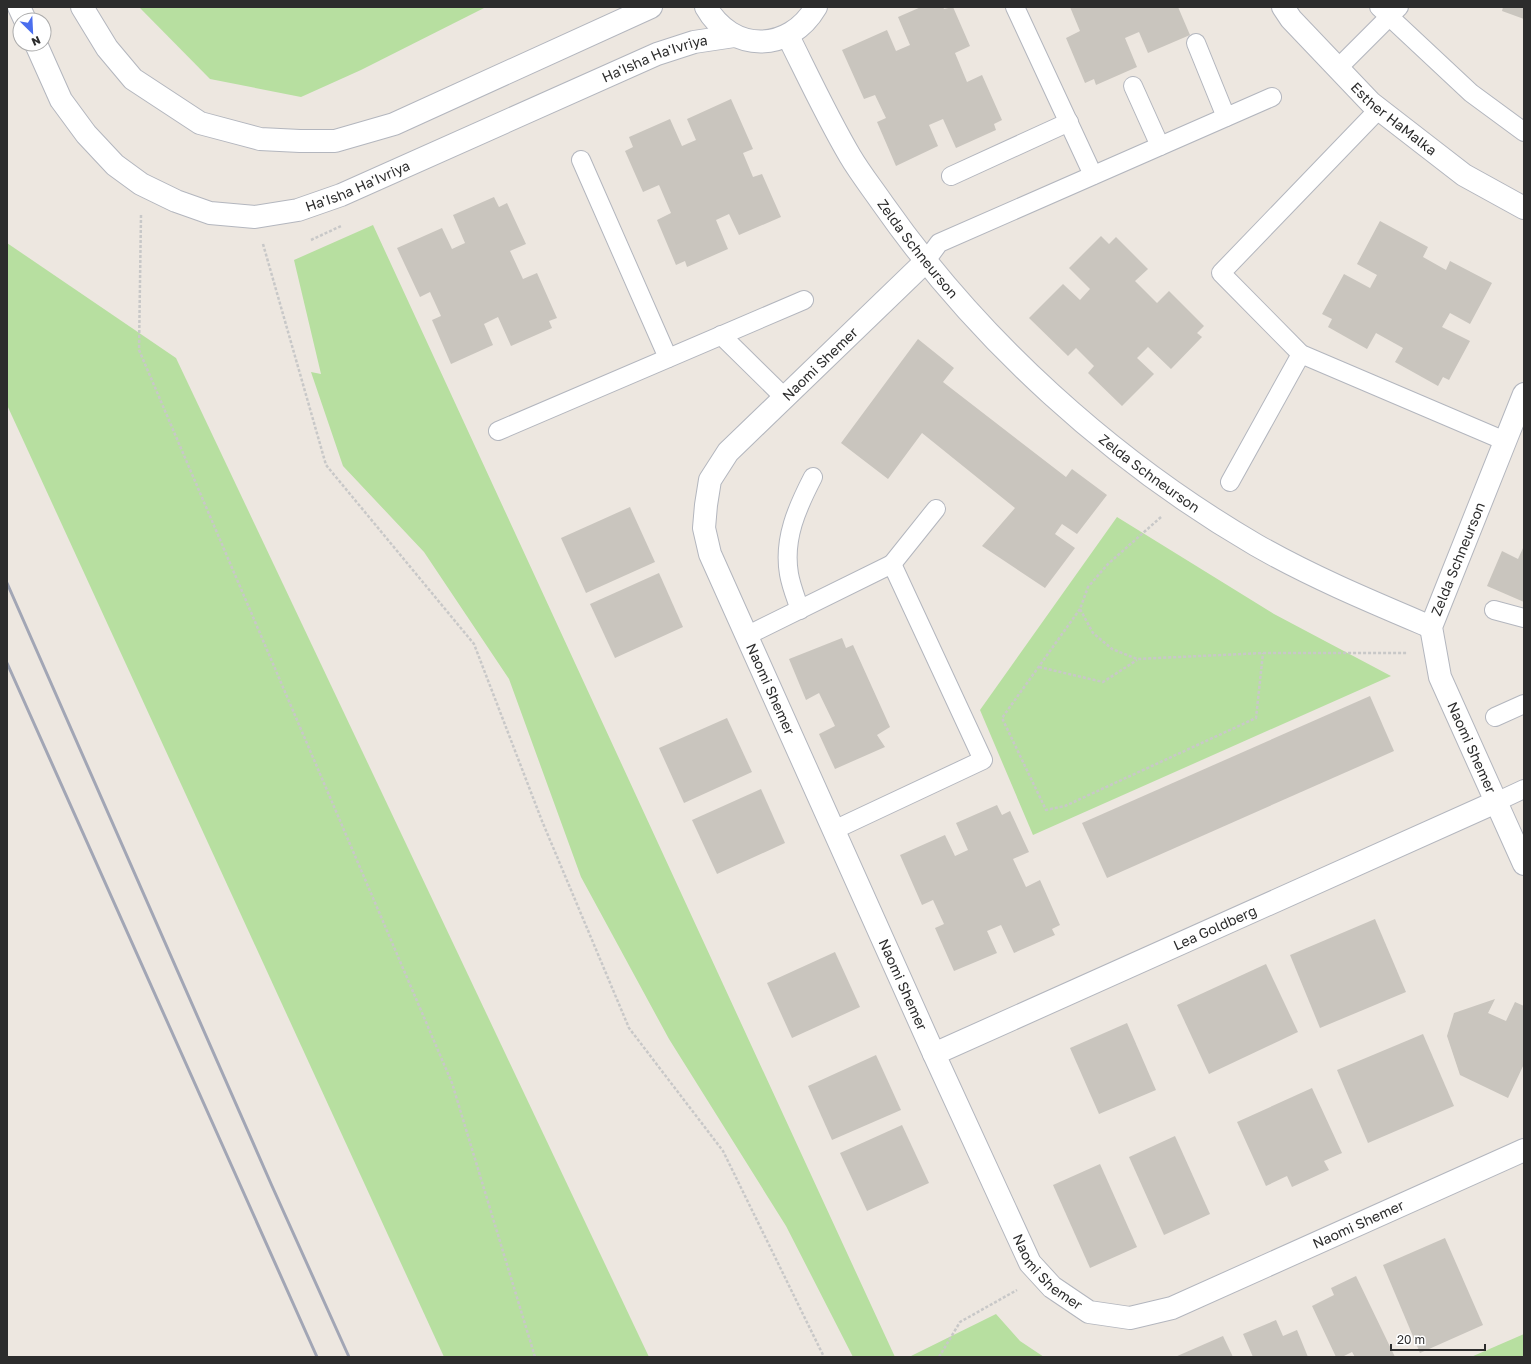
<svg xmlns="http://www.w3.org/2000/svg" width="1531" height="1364" viewBox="0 0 1531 1364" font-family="'Golos Text',sans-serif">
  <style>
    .green { fill: #b7dfa0 }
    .building { fill: #c9c5be }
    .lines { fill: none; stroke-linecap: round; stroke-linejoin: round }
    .service-casing { stroke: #b3b6be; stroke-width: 20 }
    .minor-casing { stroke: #b3b6be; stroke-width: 24 }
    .tertiary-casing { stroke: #b3b6be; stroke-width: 24 }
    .path { stroke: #c8c8c8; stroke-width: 2.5; stroke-dasharray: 3 2; stroke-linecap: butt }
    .service { stroke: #fff; stroke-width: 18 }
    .minor { stroke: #fff; stroke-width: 22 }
    .tertiary { stroke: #fff; stroke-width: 22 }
    .rail { stroke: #a2a6b5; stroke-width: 3 }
    .labels { text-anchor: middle; stroke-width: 4; stroke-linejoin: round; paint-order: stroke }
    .street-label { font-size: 14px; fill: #2c2c2c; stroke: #fff }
  </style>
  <rect width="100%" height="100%" fill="#ede7e0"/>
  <g class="green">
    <path d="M139 7H486L361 70 301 97 210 79Z"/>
    <path d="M373 225 895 1357H853L786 1226 669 1039 581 877 509 679 424 552 343 466 311 372 321 374 294 260Z"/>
    <path d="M7 243 176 358 649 1357H444L7 405Z"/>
    <path d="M1117 517 1274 614 1391 676 1033 835 980 710Z"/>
    <path d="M996 1314 1020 1341 1044 1357H909Z"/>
    <path d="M1524 1334V1357H1471Z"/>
  </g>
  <g class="building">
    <path d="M921 7H943L944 9 953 7 970 46 955 53 967 82 982 75 1002 120 994 124 996 130 956 148 943 119 929 125 938 146 896 166 877 122 886 118 875 95 864 99 842 50 887 30 896 51 910 45 898 17Z"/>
    <path d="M1070 7H1178L1190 35 1148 53 1139 32 1125 38 1137 67 1096 85 1094 79 1085 83 1066 38 1080 31Z"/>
    <path d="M1503 7H1524V19L1502 11Z"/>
    <path d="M731 99 753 149 743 153 753 177 762 174 781 217 739 235 729 214 716 220 728 249 687 267 685 261 676 265 657 220 671 213 659 185 643 192 625 151 633 147 629 137 670 119 682 146 696 140 687 119Z"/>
    <path d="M494 197 499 207 507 203 526 244 510 251 523 279 537 273 557 318 549 321 552 328 511 346 498 317 484 324 493 345 451 364 432 320 441 316 430 292 420 297 397 248 442 228 452 249 465 243 453 215Z"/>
    <path d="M1380 221 1428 247 1423 257 1446 270 1450 261 1492 283 1470 324 1450 313 1442 327 1470 341 1449 380 1443 377 1438 386 1395 362 1403 348 1376 333 1367 349 1328 327 1332 319 1322 314 1344 274 1370 288 1377 275 1357 264Z"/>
    <path d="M1101 236 1109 244 1116 237 1148 269 1135 281 1157 303 1169 291 1204 326 1197 333 1202 337 1171 369 1148 347 1137 358 1154 374 1122 406 1088 373 1094 366 1076 348 1068 356 1029 318 1063 284 1080 300 1090 289 1069 268Z"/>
    <path d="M918 339 954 368 943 382 1066 477 1072 469 1107 495 1077 534 1062 524 1055 534 1075 548 1045 588 982 546 1015 508 922 433 888 479 841 443Z"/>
    <path d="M630 507 655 562 586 593 561 538Z"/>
    <path d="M1524 546V602L1487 586 1502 551 1518 559Z"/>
    <path d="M659 573 683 627 615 658 590 604Z"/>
    <path d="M842 638 846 648 853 645 890 727 877 735 885 747 835 769 819 734 835 726 819 693 806 700 789 659Z"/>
    <path d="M1370 696 1394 751 1107 878 1082 823Z"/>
    <path d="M727 718 752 772 684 803 659 748Z"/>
    <path d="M761 789 785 843 717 874 692 820Z"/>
    <path d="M997 805 1002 815 1010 811 1029 852 1013 859 1026 887 1040 880 1060 925 1052 929 1055 935 1014 953 1001 925 987 931 997 953 954 971 935 928 944 924 933 900 922 905 900 855 945 835 955 856 968 850 956 823Z"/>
    <path d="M1375 919 1406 992 1320 1028 1290 955Z"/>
    <path d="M835 952 860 1007 792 1038 767 983Z"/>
    <path d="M1266 964 1298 1032 1209 1074 1177 1005Z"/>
    <path d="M1495 999 1488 1013 1506 1021 1515 1002 1524 1006V1064L1508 1098 1460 1075 1447 1036 1454 1013Z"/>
    <path d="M1127 1023 1156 1090 1099 1114 1070 1048Z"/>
    <path d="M1423 1034 1454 1106 1368 1143 1337 1070Z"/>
    <path d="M876 1055 901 1110 832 1140 808 1086Z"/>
    <path d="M1312 1088 1342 1153 1324 1161 1329 1170 1292 1187 1287 1176 1266 1186 1237 1122Z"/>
    <path d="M902 1125 929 1183 867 1211 840 1153Z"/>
    <path d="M1175 1136 1210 1214 1164 1235 1129 1157Z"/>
    <path d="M1100 1164 1137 1247 1090 1268 1053 1185Z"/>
    <path d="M1445 1238 1483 1325 1420 1353 1383 1265Z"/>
    <path d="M1356 1276 1395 1357H1355L1352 1352 1342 1357H1336L1312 1306 1334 1295 1331 1288Z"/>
    <path d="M1276 1320 1283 1336 1297 1330 1308 1357H1253L1243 1334Z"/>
    <path d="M1223 1336 1233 1357H1175Z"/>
  </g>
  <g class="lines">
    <defs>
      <g id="service">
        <path d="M1015 7 1093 175"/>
        <path d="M1379 7 1471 93 1524 132"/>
        <path d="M1196 43 1226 117"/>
        <path d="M1338 68 1399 7"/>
        <path d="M1133 86 1160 146"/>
        <path d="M1379 109 1221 273 1301 354 1505 441"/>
        <path d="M581 160 668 358"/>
        <path d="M951 176 1069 122"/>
        <path d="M925 262 939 243 1272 97"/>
        <path d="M721 335 785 398"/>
        <path d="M498 431 804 300"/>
        <path d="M1230 482 1301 354"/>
        <path d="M892 564 936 509"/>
        <path d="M800 610C796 598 791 586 789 574 783 539 797 508 813 477"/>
        <path d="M1494 610 1524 618"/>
        <path d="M748 635 892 564 983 760 834 830"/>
        <path d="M1495 717 1524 704"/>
        <path d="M1496 802 1524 789"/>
      </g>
      <g id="minor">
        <path id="s1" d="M1283 7 1291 19 1371 103 1464 175 1524 208"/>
        <path id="s2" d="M788 36C808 76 827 117 850 156 860 173 872 188 883 204 979 341 1112 461 1256 545 1312 577 1372 602 1431 627"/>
        <path id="s3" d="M925 262 728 452 710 480 706 505 704 528 710 554 934 1054 1030 1263 1052 1287 1089 1312 1130 1318 1172 1308 1524 1150"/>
        <path id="s4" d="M1524 394 1431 627 1440 677 1524 864"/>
        <path id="s5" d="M934 1054 1496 802"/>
      </g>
      <g id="tertiary">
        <path d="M19 7 25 20"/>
        <path d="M82 7 107 48 133 79 200 123 260 139 300 141H335L394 124 651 7"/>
        <path d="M706 7C732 53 789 53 816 7"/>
        <path id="s6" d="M36 44 61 100 86 134 115 165 141 184 176 201 210 213 255 217 298 210 341 195 657 54 694 42 734 36"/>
      </g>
    </defs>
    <use href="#service" class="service-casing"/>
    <use href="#minor" class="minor-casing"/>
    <use href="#tertiary" class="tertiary-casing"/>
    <g class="path">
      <path d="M141 215 139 350 452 1083 535 1357"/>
      <path d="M311 240 341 226"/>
      <path d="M263 244 326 465 474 644 542 821 629 1028 723 1151 824 1357"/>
      <path d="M1161 517 1108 564 1088 587 1080 609 1093 633 1112 649 1137 659 1263 653H1408"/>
      <path d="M1080 609 1002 718 1046 810 1065 806 1256 718 1263 653"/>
      <path d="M1039 667 1103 682 1137 660"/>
      <path d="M939 1357 960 1322 1017 1290"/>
    </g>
    <use href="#service" class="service"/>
    <use href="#minor" class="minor"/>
    <use href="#tertiary" class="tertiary"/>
    <g class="rail">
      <path d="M7 583 272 1186 349 1357"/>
      <path d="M7 663 317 1357"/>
    </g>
  </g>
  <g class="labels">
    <g class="street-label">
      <text dy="5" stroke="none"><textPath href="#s6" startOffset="730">Ha'Isha Ha'Ivriya</textPath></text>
      <text dy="5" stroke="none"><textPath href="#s1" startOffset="158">Esther HaMalka</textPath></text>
      <text dy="5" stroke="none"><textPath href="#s6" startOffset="406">Ha'Isha Ha'Ivriya</textPath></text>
      <text dy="5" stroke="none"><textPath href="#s2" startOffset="250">Zelda Schneurson</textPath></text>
      <text transform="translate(820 364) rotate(-44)" y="5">Naomi Shemer</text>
      <text dy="5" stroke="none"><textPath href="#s2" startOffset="574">Zelda Schneurson</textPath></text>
      <text transform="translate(1458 559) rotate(-68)" y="5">Zelda Schneurson</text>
      <text dy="5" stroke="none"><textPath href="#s3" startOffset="530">Naomi Shemer</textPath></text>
      <text dy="5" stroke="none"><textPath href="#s4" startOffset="379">Naomi Shemer</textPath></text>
      <text dy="5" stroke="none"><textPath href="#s5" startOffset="308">Lea Goldberg</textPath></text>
      <text dy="5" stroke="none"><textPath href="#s3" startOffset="854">Naomi Shemer</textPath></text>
      <text dy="5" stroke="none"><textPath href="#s3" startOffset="1526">Naomi Shemer</textPath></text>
      <text dy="5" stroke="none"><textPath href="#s3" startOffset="1178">Naomi Shemer</textPath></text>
    </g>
  </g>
  <rect width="1531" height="1364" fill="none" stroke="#2c2c2c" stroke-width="16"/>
  <g transform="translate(32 32) rotate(156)"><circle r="19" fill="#ffffff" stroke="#ababab"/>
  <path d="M0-3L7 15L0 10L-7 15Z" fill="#4b6eee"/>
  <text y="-6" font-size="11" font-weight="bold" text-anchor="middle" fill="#2c2c2c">N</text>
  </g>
  <path d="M1391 1344v6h94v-6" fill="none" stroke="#2c2c2c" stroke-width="2"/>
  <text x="1397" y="1344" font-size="12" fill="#2c2c2c" stroke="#ffffff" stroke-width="3" paint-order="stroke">20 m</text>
</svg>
